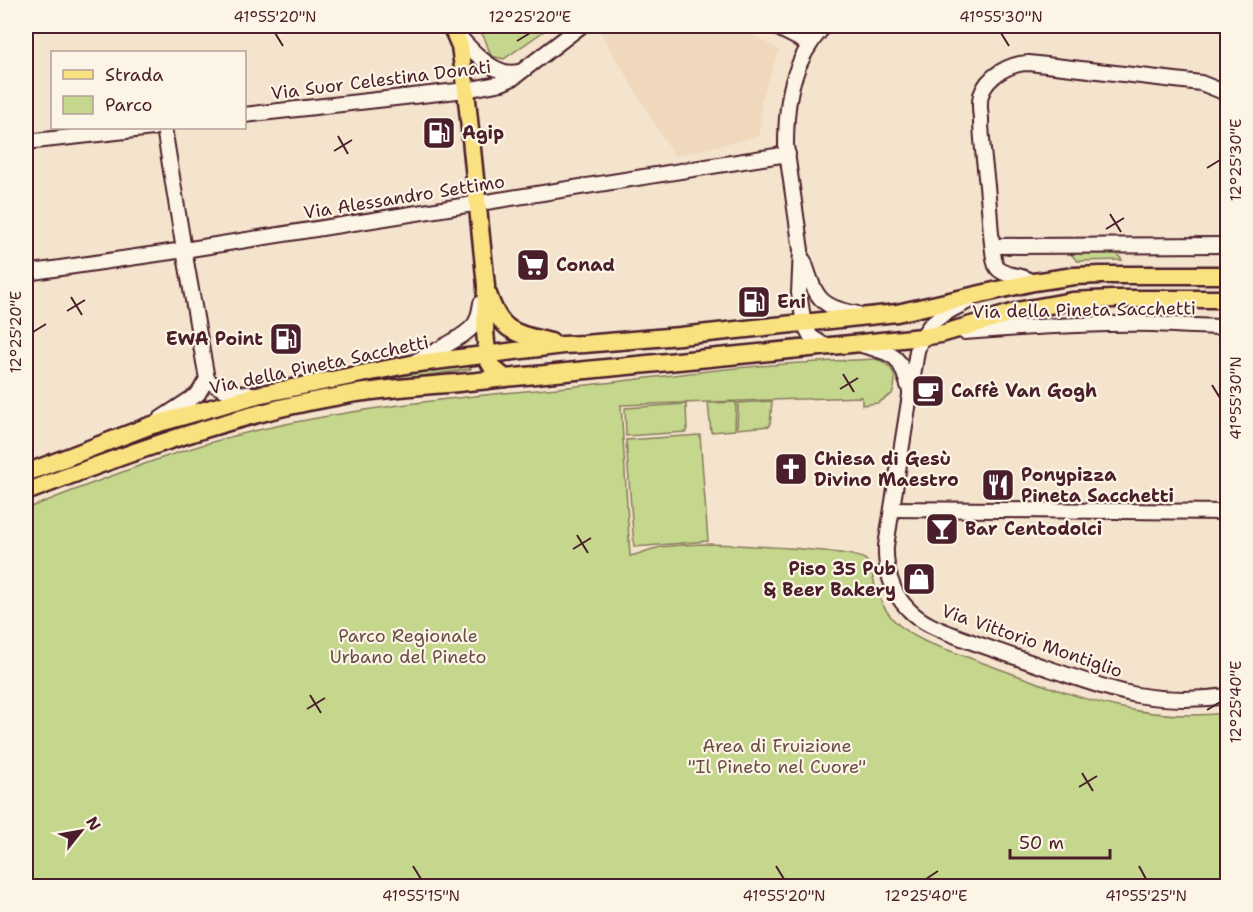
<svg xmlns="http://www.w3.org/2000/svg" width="1253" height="912" viewBox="0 0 1253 912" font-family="'Shantell Sans',sans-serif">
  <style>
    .built { fill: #f0d8bc }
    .green { fill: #c4d78d; stroke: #877b5c; stroke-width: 1.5 }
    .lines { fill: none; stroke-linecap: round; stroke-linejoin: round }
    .minor-casing { stroke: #4a1f2b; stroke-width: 18 }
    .major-casing { stroke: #4a1f2b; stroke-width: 21 }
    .minor { stroke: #fcf5e5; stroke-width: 14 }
    .major { stroke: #fae180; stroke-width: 16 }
    .ticks { fill: none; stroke: #4a1f2b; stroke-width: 2 }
    .labels { text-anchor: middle; stroke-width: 4.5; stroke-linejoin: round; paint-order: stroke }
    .street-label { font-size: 18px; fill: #4a1f2b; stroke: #fcf5e5 }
    .poi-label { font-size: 18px; font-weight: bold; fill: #4a1f2b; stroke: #fcf5e5; text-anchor: start }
    .park-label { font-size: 18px; fill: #684d44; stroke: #fcf5e5 }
    .neatline { fill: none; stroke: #4a1f2b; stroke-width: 2 }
    .ticks-label { font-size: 15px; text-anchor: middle; fill: #4a1f2b }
  </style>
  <rect width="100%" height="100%" fill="#f5e4cd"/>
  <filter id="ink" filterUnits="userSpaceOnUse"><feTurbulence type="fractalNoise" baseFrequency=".0167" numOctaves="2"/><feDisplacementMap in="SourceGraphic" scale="12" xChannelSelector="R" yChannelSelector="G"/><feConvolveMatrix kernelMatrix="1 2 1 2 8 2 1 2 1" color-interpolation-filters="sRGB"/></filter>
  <g filter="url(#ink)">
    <path class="built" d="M608 26H738L779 50 761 101 760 136 674 156 599 30Z"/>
    <g class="green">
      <path d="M477 26H551L504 59 491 56 485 39Z"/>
      <path d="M1069 252H1116L1122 260 1077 261Z"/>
      <path d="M875 359C893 363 899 378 892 394L878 403 862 405V397L621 405 630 556C640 554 650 549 661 547 677 545 695 544 711 544 735 545 853 549 866 560 872 566 873 578 875 586 884 615 899 629 926 642 956 653 986 664 1016 675 1090 702 1148 722 1227 713V886H26V509C100 480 180 448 258 430 362 406 470 396 577 386 634 380 691 372 748 367 791 363 833 361 875 359Z"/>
      <path d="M470 365 471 369 365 384V381Z"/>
      <path d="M772 401 770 426 737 429 738 403Z"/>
      <path d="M736 402 735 430 711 432 708 403Z"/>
      <path d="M686 404 687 432 626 436 625 408Z"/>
      <path d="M700 435 708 541 634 547 626 440Z"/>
    </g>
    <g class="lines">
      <defs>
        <g id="minor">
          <path d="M774 26 809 44"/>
          <path d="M824 26C792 62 786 98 786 146L801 250 799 293 804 324 811 337 825 346"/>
          <path d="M457 34C469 47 483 63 499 70 505 73 513 73 519 72"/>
          <path d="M244 115 466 90 502 83 513 78 581 26"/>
          <path d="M26 142 153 128"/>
          <path d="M993 246 1228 245"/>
          <path d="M804 261C816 297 818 307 858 314"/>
          <path d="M26 273 184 250 788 154"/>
          <path d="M1034 282C1029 280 1025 278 1021 277 1012 274 1001 275 996 266 991 255 990 211 988 197 986 170 981 145 981 118 980 111 979 102 981 95 987 76 1010 63 1029 63L1201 83 1221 91 1228 96"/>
          <path d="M969 301C943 314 925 321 917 351L886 546C885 569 892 593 908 609 925 627 950 633 972 642 995 650 1018 658 1041 666 1072 676 1104 689 1137 695 1166 700 1198 700 1228 696"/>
          <path d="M964 332C1027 327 1090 323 1153 324 1178 325 1203 327 1228 327"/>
          <path d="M862 345C899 356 898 354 910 391"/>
          <path d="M416 361C431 353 469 336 476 322 479 316 480 309 481 303"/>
          <path d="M207 379C220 391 236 394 252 394"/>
          <path d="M160 419 198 394 207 379 184 250 164 128"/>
          <path d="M892 509 1228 512"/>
        </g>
        <g id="major">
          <path d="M450 26 454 32 460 46 466 90 486 286 485 331 487 354 488 360 492 367 505 378"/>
          <path d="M488 294C501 333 514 333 551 342"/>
          <path d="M26 473 149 426 257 395 411 364 563 345 584 344 680 336 897 313 1034 282 1074 276 1101 275H1228"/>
          <path d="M26 492C105 462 186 432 269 411 294 404 320 400 345 395 398 386 452 385 505 378L922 337 941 334 1022 310 1072 301 1113 299H1228"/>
        </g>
      </defs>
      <use href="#minor" class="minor-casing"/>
      <use href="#major" class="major-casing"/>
      <use href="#minor" class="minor"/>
      <use href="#major" class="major"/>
    </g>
  </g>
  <path class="ticks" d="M275 33 283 46M1001 33 1009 46M517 41 530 33M338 136 348 154M334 151 352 140M1207 168 1220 160M1110 214 1121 232M1106 229 1124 218M71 297 82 315M67 311 85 300M33 332 46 324M843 374 854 392M1212 385 1220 398M840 389 858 378M577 535 588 553M573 549 591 538M310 695 321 713M307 709 325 698M1207 710 1220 702M1082 773 1093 791M1079 787 1097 776M413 866 421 879M776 866 784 879M1139 866 1146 879M926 879 938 871"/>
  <defs>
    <symbol id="fuel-square" viewBox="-11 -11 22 22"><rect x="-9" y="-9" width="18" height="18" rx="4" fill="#4a1f2b" stroke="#fcf5e5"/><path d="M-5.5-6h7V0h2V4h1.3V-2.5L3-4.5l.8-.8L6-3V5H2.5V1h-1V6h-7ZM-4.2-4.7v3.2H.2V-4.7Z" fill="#fff"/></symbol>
    <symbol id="supermarket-square" viewBox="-11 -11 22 22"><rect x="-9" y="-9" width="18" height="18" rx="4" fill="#4a1f2b" stroke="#fcf5e5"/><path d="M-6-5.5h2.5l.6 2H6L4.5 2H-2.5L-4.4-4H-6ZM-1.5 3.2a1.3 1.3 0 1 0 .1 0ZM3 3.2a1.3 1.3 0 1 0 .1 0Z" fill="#fff"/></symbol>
    <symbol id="cafe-square" viewBox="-11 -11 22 22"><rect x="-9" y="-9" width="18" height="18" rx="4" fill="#4a1f2b" stroke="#fcf5e5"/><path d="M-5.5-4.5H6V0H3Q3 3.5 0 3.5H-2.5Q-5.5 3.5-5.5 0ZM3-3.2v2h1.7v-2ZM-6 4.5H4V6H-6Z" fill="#fff"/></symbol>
    <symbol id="church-square" viewBox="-11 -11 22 22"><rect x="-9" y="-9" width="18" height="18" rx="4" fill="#4a1f2b" stroke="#fcf5e5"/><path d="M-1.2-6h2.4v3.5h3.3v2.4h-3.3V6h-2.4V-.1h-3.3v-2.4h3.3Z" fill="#fff"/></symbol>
    <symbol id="restaurant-square" viewBox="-11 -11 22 22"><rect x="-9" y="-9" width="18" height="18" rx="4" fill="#4a1f2b" stroke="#fcf5e5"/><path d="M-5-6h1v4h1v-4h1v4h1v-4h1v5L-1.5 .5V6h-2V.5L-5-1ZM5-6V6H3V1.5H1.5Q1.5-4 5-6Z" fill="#fff"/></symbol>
    <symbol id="bar-square" viewBox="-11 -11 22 22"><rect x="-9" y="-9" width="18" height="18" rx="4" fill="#4a1f2b" stroke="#fcf5e5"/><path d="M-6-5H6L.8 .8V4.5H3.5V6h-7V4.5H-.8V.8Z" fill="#fff"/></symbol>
    <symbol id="shop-square" viewBox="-11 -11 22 22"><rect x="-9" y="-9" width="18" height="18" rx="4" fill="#4a1f2b" stroke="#fcf5e5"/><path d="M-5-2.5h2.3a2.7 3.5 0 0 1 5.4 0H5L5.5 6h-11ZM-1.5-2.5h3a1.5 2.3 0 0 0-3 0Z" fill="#fff"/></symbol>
  </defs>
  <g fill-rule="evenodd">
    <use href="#fuel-square" x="420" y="114" width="38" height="38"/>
    <use href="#supermarket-square" x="514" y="246" width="38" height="38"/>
    <use href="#fuel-square" x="735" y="283" width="38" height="38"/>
    <use href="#fuel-square" x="267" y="320" width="38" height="38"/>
    <use href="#cafe-square" x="909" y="372" width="38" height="38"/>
    <use href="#church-square" x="772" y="450" width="38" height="38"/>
    <use href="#restaurant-square" x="979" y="466" width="38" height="38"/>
    <use href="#bar-square" x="923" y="510" width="38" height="38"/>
    <use href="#shop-square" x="900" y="560" width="38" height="38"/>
  </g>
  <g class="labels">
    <g class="street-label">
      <text transform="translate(381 80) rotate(-7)" y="6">Via Suor Celestina Donati</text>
      <text transform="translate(404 197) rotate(-9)" y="6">Via Alessandro Settimo</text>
      <text transform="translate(1084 310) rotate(-1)" y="6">Via della Pineta Sacchetti</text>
      <text transform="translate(319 365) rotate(-12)" y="6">Via della Pineta Sacchetti</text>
      <text transform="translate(1032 641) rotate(19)" y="6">Via Vittorio Montiglio</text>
    </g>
    <g class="poi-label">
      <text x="462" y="139">Agip</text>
      <text x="556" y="271">Conad</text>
      <text x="777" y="308">Eni</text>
      <text x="263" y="345" text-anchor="end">EWA Point</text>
      <text x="951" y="397">Caffè Van Gogh</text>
      <text x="814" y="465">Chiesa di Gesù<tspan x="814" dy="21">Divino Maestro</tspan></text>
      <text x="1021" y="481">Ponypizza<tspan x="1021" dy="21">Pineta Sacchetti</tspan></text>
      <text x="965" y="535">Bar Centodolci</text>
      <text x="896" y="575" text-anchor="end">Piso 35 Pub<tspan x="896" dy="21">&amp; Beer Bakery</tspan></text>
    </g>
    <g class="park-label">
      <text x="408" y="642">Parco Regionale<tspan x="408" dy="21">Urbano del Pineto</tspan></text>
      <text x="777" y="752">Area di Fruizione<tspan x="777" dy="21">"Il Pineto nel Cuore"</tspan></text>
    </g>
  </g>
  <rect width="1253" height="912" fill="none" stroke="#fcf5e5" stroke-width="66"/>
  <rect x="51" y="51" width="195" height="78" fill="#fcf5e5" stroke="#b59f9b" stroke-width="1.5"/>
  <rect x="63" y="70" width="30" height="9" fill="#fae180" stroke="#b59f9b" stroke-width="1.5"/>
  <text x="105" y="81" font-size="18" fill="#4a1f2b">Strada</text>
  <rect x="63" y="96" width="30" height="18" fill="#c4d78d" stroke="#b59f9b" stroke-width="1.5"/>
  <text x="105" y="111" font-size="18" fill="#4a1f2b">Parco</text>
  <g transform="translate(81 831) rotate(59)" stroke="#fcf5e5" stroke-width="4.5" paint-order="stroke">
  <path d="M0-4.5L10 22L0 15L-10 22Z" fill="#4a1f2b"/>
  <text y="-9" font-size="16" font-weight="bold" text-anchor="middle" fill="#4a1f2b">N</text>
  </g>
  <path d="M1010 849v9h100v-9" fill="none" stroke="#4a1f2b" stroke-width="3"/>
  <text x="1019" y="849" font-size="18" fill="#4a1f2b" stroke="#fcf5e5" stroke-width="4.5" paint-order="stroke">50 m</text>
  <rect x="33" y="33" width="1187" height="846" class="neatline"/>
  <g class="ticks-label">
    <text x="275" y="22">41°55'20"N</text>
    <text x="530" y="22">12°25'20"E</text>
    <text x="1001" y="22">41°55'30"N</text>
    <text transform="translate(1236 160) rotate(-90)" y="5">12°25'30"E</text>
    <text transform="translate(16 332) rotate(-90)" y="5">12°25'20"E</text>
    <text transform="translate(1236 398) rotate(-90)" y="5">41°55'30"N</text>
    <text transform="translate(1236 702) rotate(-90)" y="5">12°25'40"E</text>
    <text x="421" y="901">41°55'15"N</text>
    <text x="784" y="901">41°55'20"N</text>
    <text x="926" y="901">12°25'40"E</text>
    <text x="1146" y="901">41°55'25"N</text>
  </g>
</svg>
